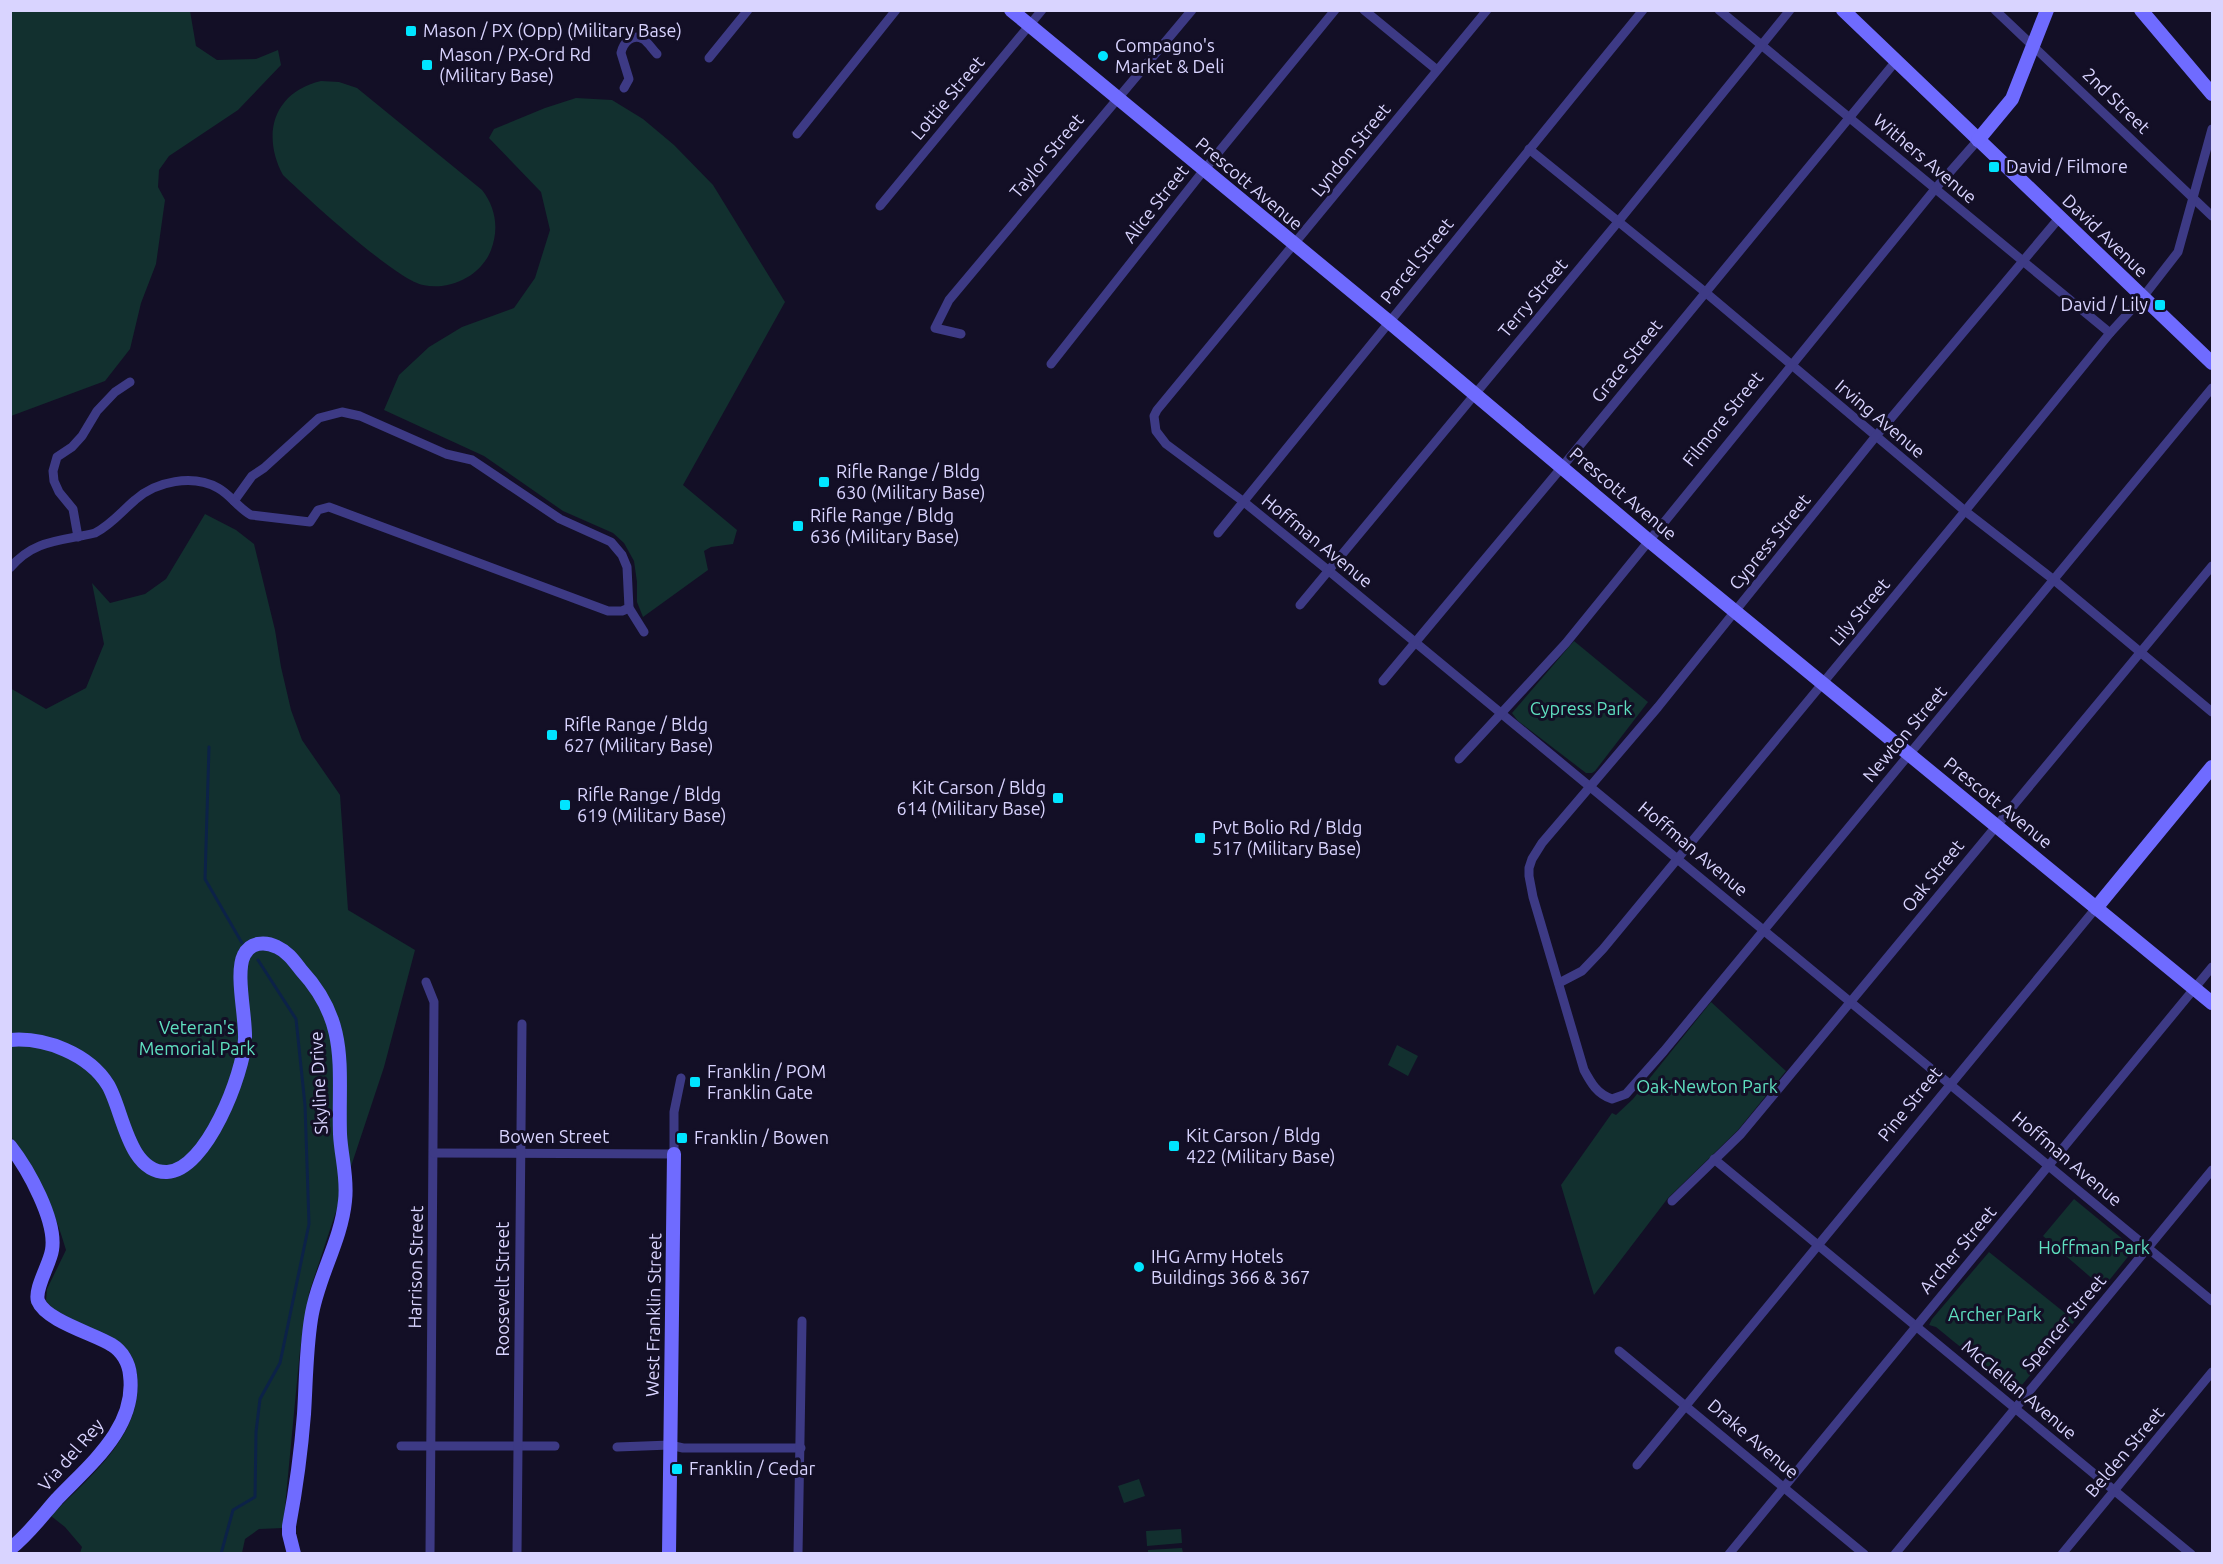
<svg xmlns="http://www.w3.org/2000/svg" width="2223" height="1564" viewBox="0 0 2223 1564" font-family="Ubuntu,sans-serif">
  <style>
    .green { fill: #12302f }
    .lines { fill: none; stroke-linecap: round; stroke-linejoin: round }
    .stream { stroke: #0c2248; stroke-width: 3 }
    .street { stroke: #3d3a85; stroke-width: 9 }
    .secondary { stroke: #6f6bff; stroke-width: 14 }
    .poi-dot { fill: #00e5ff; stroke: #130f26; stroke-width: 2 }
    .labels { text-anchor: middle; stroke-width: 6; stroke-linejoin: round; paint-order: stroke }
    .poi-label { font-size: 18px; fill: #d9d4ff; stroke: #130f26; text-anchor: start }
    .street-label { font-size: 18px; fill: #d9d4ff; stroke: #130f26 }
    .park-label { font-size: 18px; fill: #5fe0c0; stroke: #130f26 }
  </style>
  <rect width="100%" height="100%" fill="#130f26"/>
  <g class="green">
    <path d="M10 11H190L196 46 217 60 256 59 278 50 281 65 238 110 169 156 159 170 158 187 165 200 156 264 141 303 130 349 105 381 11 416Z"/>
    <path d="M321 81 339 82 357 88 482 190C496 208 499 229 491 250 481 276 450 291 423 285 396 280 306 197 283 175 261 134 274 92 321 81Z"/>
    <path d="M576 98 612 100 643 119 674 145 713 185 785 302 683 485 737 530 733 544 711 547 704 551 708 570 643 617 637 602V582L634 561 624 543 613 533 563 511 484 456 384 410 399 375 429 347 462 327 514 308 535 278 550 230 541 192 489 138 494 129 545 108Z"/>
    <path d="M205 514 236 530 254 544 275 630 281 667 291 710 302 740 340 795 348 910 415 950 384 1067 309 1293 300 1350 283 1528 259 1529 245 1539 242 1553H80L82 1547 65 1527 51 1516C88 1478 144 1435 137 1376 135 1364 133 1355 124 1347L53 1309 46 1301 47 1289 66 1250C55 1211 36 1169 11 1137L10 688 46 709 86 688 104 644 92 583 110 603 145 594 166 579Z"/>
    <path d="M1574 641 1648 702 1595 771 1592 773H1586L1518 721 1512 713Z"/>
    <path d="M1711 1002 1786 1071 1738 1130 1668 1198 1594 1295 1561 1185 1612 1113 1616 1115 1633 1099Z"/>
    <path d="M1397 1045 1418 1056 1408 1076 1388 1065Z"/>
    <path d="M2074 1199 2131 1246V1253L2103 1288 2043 1236Z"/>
    <path d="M1989 1252 2075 1321 2017 1391C1990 1369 1962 1349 1936 1327L1929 1325 1932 1319Z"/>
    <path d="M1139 1479 1145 1496 1124 1503 1118 1486Z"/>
    <path d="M1181 1529 1182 1543 1147 1546 1146 1531Z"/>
    <path d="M1182 1548 1183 1553H1148V1550Z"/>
  </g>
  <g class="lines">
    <g class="stream">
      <path d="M209 747 205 879 242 943"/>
      <path d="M221 1554 233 1510 255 1497 256 1432 260 1399 280 1363 309 1224 305 1105 296 1019 258 960"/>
    </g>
    <g class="street">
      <path d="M1364 10 1437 70"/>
      <path d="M1487 10 1157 410 1154 416 1156 431 1166 444 1244 502 1329 571 2212 1301"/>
      <path d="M1719 10 2110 333"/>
      <path d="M1995 10 2212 216"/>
      <path d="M709 58 748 10"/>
      <path d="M624 88 629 79 621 53C623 43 632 33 643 39 648 42 652 49 657 54"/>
      <path d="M797 134 896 10"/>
      <path d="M1529 149 1705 292 1965 511 2054 580 2212 712"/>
      <path d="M880 206 1042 10"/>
      <path d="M2060 217 1876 436 1658 707 1542 843 1532 859 1529 868V876L1533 897 1584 1070C1591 1083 1597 1094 1612 1099L1626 1094 1664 1051 2212 388"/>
      <path d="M961 334 935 328 949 300 1192 10"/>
      <path d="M1051 364 1204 170 1335 10"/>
      <path d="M234 501 252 476 264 468 319 418 342 412 360 416 446 454 472 460 560 519 611 542 622 555 627 567 629 608 644 632"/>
      <path d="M1218 533 1643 10"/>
      <path d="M78 537 73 509 59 492 54 481 53 471 57 457 72 447 82 436 97 411 115 392 130 382"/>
      <path d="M10 568C34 539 62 541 95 533 111 525 121 512 135 500 156 481 193 474 218 488 231 495 238 508 251 515L310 522 318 510 329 507 608 611H622L629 608"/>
      <path d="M1300 605 1618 222 1790 10"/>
      <path d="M1383 681 1562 467 1896 61"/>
      <path d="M1459 759 1566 643 1935 189 1978 140"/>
      <path d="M426 982 434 1002 430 1554"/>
      <path d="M1559 983 1582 971 1603 949 1965 511 2110 333 2143 297 2178 252 2212 129"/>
      <path d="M434 1153 674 1154V1112L681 1078"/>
      <path d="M1714 1159 2191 1554"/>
      <path d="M1672 1201 1741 1134 2212 566"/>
      <path d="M1619 1351 1864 1554"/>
      <path d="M401 1446H555"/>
      <path d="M617 1447 670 1445 683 1448H801"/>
      <path d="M1637 1465 2096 908"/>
      <path d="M517 1554 522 1024"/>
      <path d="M798 1554 802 1321"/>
      <path d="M1729 1554 2212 967"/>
      <path d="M1895 1554 2212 1170"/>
      <path d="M2062 1554 2212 1372"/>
    </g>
    <g class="secondary">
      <path d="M1011 10 1388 321 1648 540 2212 1003"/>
      <path d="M1843 10 2212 363"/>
      <path d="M2141 10 2212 94"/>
      <path d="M1978 140 2012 99 2047 10"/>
      <path d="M2096 908 2212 767"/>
      <path d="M10 1040C45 1037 89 1054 108 1085 123 1110 128 1173 167 1172 206 1171 244 1073 245 1039 246 1017 235 973 244 955 250 942 265 941 277 947 288 952 294 961 301 970 350 1023 338 1068 340 1134 341 1156 348 1178 345 1201 341 1242 317 1278 311 1319 306 1351 306 1383 304 1414 301 1452 296 1489 289 1526V1534L294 1554"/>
      <path d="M10 1146C28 1169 57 1221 52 1250 50 1264 34 1289 38 1301 46 1321 95 1334 112 1345 122 1351 129 1363 130 1375 137 1428 89 1465 57 1499 42 1516 28 1535 10 1549"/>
      <path d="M669 1554 674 1154"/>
    </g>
  </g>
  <g class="poi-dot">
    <rect x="405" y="25" width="12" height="12" rx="3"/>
    <circle cx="1103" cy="56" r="6"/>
    <rect x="421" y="59" width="12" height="12" rx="3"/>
    <rect x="1988" y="161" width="12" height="12" rx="3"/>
    <rect x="2154" y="299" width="12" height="12" rx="3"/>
    <rect x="818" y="476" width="12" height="12" rx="3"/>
    <rect x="792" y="520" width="12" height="12" rx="3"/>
    <rect x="546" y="729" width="12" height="12" rx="3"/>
    <rect x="1052" y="792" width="12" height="12" rx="3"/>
    <rect x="559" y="799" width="12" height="12" rx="3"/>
    <rect x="1194" y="832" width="12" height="12" rx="3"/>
    <rect x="689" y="1076" width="12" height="12" rx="3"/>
    <rect x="676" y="1132" width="12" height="12" rx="3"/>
    <rect x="1168" y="1140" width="12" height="12" rx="3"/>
    <circle cx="1139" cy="1267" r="6"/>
    <rect x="671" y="1463" width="12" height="12" rx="3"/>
  </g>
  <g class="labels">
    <g class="poi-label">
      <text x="423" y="37">Mason / PX (Opp) (Military Base)</text>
      <text x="1115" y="52">Compagno's<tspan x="1115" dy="21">Market &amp; Deli</tspan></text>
      <text x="439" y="61">Mason / PX-Ord Rd<tspan x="439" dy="21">(Military Base)</tspan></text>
      <text x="2006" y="173">David / Filmore</text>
      <text x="2148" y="311" text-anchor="end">David / Lily</text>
      <text x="836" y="478">Rifle Range / Bldg<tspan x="836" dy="21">630 (Military Base)</tspan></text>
      <text x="810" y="522">Rifle Range / Bldg<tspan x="810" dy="21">636 (Military Base)</tspan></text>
      <text x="564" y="731">Rifle Range / Bldg<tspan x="564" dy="21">627 (Military Base)</tspan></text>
      <text x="1046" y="794" text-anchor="end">Kit Carson / Bldg<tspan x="1046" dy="21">614 (Military Base)</tspan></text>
      <text x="577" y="801">Rifle Range / Bldg<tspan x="577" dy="21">619 (Military Base)</tspan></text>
      <text x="1212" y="834">Pvt Bolio Rd / Bldg<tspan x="1212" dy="21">517 (Military Base)</tspan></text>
      <text x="707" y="1078">Franklin / POM<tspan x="707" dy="21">Franklin Gate</tspan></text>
      <text x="1186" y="1142">Kit Carson / Bldg<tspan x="1186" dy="21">422 (Military Base)</tspan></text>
      <text x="694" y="1144">Franklin / Bowen</text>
      <text x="1151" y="1263">IHG Army Hotels<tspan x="1151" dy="21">Buildings 366 &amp; 367</tspan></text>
      <text x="689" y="1475">Franklin / Cedar</text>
    </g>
    <g class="street-label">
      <text transform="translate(948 98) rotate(-50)" y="6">Lottie Street</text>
      <text transform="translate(2116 101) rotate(44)" y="6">2nd Street</text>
      <text transform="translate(1351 150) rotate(-51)" y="6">Lyndon Street</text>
      <text transform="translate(1047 156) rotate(-50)" y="6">Taylor Street</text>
      <text transform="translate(1925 159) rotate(40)" y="6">Withers Avenue</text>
      <text transform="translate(1249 184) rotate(40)" y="6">Prescott Avenue</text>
      <text transform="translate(1156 204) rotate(-52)" y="6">Alice Street</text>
      <text transform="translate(2105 236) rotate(44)" y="6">David Avenue</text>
      <text transform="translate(1417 261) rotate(-51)" y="6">Parcel Street</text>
      <text transform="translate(1533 298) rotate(-50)" y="6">Terry Street</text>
      <text transform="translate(1627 361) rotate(-51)" y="6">Grace Street</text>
      <text transform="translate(1723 419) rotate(-51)" y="6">Filmore Street</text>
      <text transform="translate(1880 419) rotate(40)" y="6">Irving Avenue</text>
      <text transform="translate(1623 494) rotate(40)" y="6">Prescott Avenue</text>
      <text transform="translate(1317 541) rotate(39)" y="6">Hoffman Avenue</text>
      <text transform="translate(1770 542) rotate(-51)" y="6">Cypress Street</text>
      <text transform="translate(1860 612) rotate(-50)" y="6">Lily Street</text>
      <text transform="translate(1905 734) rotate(-50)" y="6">Newton Street</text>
      <text transform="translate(1998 803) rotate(39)" y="6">Prescott Avenue</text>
      <text transform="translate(1693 849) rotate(40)" y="6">Hoffman Avenue</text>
      <text transform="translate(1933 876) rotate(-51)" y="6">Oak Street</text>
      <text transform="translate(319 1083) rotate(-93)" y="6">Skyline Drive</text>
      <text transform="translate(1910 1104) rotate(-51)" y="6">Pine Street</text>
      <text x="554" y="1143">Bowen Street</text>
      <text transform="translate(2067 1159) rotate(40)" y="6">Hoffman Avenue</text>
      <text transform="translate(1958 1250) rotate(-50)" y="6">Archer Street</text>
      <text transform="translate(416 1267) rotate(-89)" y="6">Harrison Street</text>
      <text transform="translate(503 1289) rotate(-90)" y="6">Roosevelt Street</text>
      <text transform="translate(654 1315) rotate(-89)" y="6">West Franklin Street</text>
      <text transform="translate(2064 1323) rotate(-50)" y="6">Spencer Street</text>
      <text transform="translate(2019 1390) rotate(40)" y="6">McClellan Avenue</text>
      <text transform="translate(1753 1439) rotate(40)" y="6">Drake Avenue</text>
      <text transform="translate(2125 1452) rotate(-50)" y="6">Belden Street</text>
      <text transform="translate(71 1455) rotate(-49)" y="6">Via del Rey</text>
    </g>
    <g class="park-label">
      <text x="1581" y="715">Cypress Park</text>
      <text x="197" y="1034">Veteran's<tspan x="197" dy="21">Memorial Park</tspan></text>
      <text x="1707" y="1093">Oak-Newton Park</text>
      <text x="2094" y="1254">Hoffman Park</text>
      <text x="1995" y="1321">Archer Park</text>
    </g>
  </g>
  <rect width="2223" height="1564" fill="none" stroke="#d9d4ff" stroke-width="24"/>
</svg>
